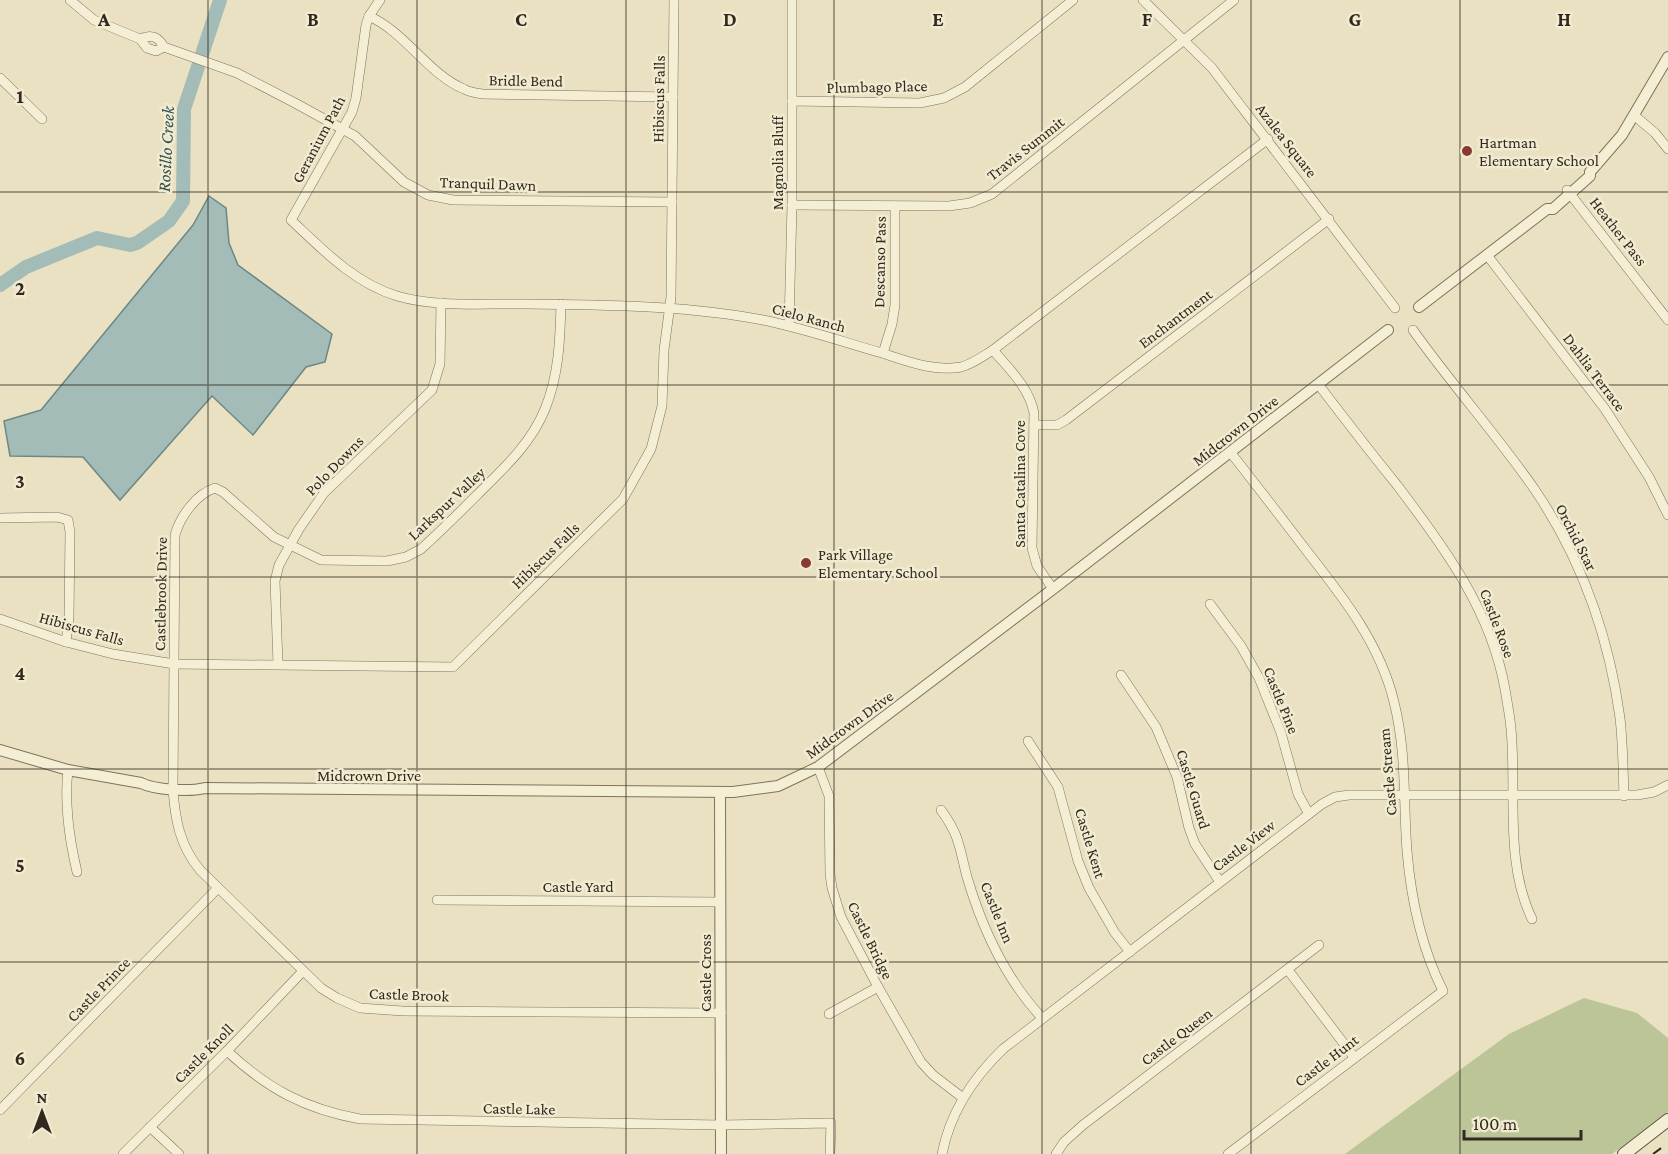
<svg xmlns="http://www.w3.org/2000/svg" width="1668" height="1154" viewBox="0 0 1668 1154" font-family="'Crimson Pro',serif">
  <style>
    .green { fill: #bbc597 }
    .water { fill: #a4bcb7; stroke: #6c8884; stroke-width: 1.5 }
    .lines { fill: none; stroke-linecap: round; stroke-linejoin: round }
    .river { stroke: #a4bcb7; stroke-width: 14 }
    .minor-casing { stroke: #80735b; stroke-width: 10 }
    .tertiary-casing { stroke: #80735b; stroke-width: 12 }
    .secondary-casing { stroke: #62543e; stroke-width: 14 }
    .minor { stroke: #f4eed4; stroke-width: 9 }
    .tertiary { stroke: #f4eed4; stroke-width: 10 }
    .secondary { stroke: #f4eed4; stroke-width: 12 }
    .rail { stroke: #32291e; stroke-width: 2; stroke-dasharray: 10 10; stroke-linecap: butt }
    .grid { fill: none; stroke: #32291e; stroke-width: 1.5; stroke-opacity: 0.55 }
    .poi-dot { fill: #893932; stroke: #f1ebd1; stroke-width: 2 }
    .labels { text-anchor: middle; stroke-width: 5; stroke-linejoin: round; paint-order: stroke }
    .street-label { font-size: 16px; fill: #32291e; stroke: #f1ebd1 }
    .poi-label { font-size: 16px; fill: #32291e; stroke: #f1ebd1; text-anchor: start }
    .water-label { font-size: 18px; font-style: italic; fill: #2f4f50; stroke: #f1ebd1 }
    .grid-label { font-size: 20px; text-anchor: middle; font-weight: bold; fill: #32291e; stroke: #f1ebd1; stroke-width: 5; stroke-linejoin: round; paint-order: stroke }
  </style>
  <rect width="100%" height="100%" fill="#e9e1c2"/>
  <path class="green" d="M1584 998 1637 1013 1668 1038V1112L1612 1154H1345L1509 1034Z"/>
  <path class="water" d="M209 196 226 208 229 243 238 265 332 334 325 362 306 367 253 435 212 396 120 500 83 457 10 456 4 421 41 410 193 225Z"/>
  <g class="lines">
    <path class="river" d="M0 285 26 267 97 238 130 245 137 243 169 221 183 201 184 109 220 0"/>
    <defs>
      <g id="minor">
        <path d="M70 0 94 20 140 39 147 48 156 51 164 47"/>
        <path d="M380 0 369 16 366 25 356 98 352 112 291 220C322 249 354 283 397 296 438 308 485 303 528 304 607 305 686 305 763 320 803 328 843 342 882 353 907 361 934 372 961 367 973 364 983 356 993 350L1268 139"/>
        <path d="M1143 0 1212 68 1395 308"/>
        <path d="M369 16C406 33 428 74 464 89 469 92 476 93 482 94L673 97"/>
        <path d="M140 39C151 34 158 36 164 47L237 73 295 103 355 136 404 182 428 195 453 200 672 202"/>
        <path d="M0 78 42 119"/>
        <path d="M792 101 920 103 944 98 965 87 1073 0"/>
        <path d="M1635 116 1655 133 1668 149"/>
        <path d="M1567 190 1668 320"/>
        <path d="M792 205 949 206 970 203 992 194 1234 0"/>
        <path d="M1487 255 1605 409 1649 477 1668 515"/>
        <path d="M561 304C560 340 559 375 545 409 531 444 503 469 477 495 459 513 440 532 421 549L406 557 387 561 321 560 274 537 223 492 215 488C196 494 180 517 175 535L173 789C175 820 180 846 200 870L321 988 337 998 360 1008 403 1011 721 1013"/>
        <path d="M789 326 792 205V0"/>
        <path d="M1413 330C1452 385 1497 435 1535 490 1581 558 1609 637 1620 718 1623 744 1623 770 1624 796"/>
        <path d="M993 350C1009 369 1029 387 1034 413L1032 548 1037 566 1053 589"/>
        <path d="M883 353 892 324 895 305V206"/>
        <path d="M1318 384C1344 418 1370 452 1397 485 1444 547 1491 610 1505 689 1507 702 1510 716 1511 729 1517 791 1504 861 1532 919"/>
        <path d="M1034 425H1057L1066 420 1329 219"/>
        <path d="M0 518 57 517 68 520 70 532 69 617 66 642"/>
        <path d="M1210 604 1241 646 1259 678 1281 733 1298 794 1309 814"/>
        <path d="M0 619 66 642 113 654 174 664 453 667 623 499 651 449 662 406 664 350 671 297 674 0"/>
        <path d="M278 664 275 581 279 565 299 529 324 493 432 390 440 364 441 303"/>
        <path d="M1121 675 1156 727 1177 777 1189 828 1195 844 1220 882"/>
        <path d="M1028 741 1058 787 1078 861 1089 888 1115 933 1130 952"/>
        <path d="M818 767 829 796 830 874 832 888 841 917 878 987 921 1062 933 1075 963 1098"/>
        <path d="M68 770C64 805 69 838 77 872"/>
        <path d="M941 810C960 836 959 847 967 877 982 928 1006 979 1042 1018"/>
        <path d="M437 900 720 902"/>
        <path d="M1288 970 1354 1057"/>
        <path d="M829 1014 878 987"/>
        <path d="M227 1051C268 1089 305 1109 360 1119L721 1125 831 1123 830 1154"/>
        <path d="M0 1110 218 888"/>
        <path d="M150 1127 179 1154"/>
        <path d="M123 1154 227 1051 303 971"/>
        <path d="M942 1154C950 1113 973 1078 1003 1049L1322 804 1335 797 1349 795H1637L1654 792 1668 785"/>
        <path d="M1056 1154 1064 1142 1083 1125 1319 945"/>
        <path d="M1228 1154 1443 991C1421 947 1411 899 1407 851 1403 799 1407 754 1394 702 1380 643 1342 596 1306 550 1281 517 1256 485 1231 453"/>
      </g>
      <g id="tertiary">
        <path d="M1419 307 1547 209H1553L1590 176V172L1622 135 1668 57"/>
        <path d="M0 750 68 770 141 783C155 790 189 792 205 788L733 792 778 786 818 767 1053 589 1388 330"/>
        <path d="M720 792 721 1154"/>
      </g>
      <path id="secondary" d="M1624 1154 1668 1120"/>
    </defs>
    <use href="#minor" class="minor-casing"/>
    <use href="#tertiary" class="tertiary-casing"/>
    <use href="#secondary" class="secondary-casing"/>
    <use href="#minor" class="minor"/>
    <use href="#tertiary" class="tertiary"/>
    <use href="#secondary" class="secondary"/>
    <path class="rail" d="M1653 1154 1668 1143"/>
  </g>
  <path class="grid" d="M208 0V1154M417 0V1154M626 0V1154M834 0V1154M1042 0V1154M1251 0V1154M1460 0V1154M0 192H1668M0 385H1668M0 577H1668M0 769H1668M0 962H1668"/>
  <g class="poi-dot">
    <circle cx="1467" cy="151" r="6"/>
    <circle cx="806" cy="563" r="6"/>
  </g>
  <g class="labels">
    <g class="street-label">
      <text transform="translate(526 80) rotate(1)" y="6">Bridle Bend</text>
      <text transform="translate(877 86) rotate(-1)" y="6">Plumbago Place</text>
      <text transform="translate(658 99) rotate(-89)" y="6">Hibiscus Falls</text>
      <text transform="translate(318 139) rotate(-62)" y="6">Geranium Path</text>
      <text transform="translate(1287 140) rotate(52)" y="6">Azalea Square</text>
      <text transform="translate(1025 148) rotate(-38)" y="6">Travis Summit</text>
      <text transform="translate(777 163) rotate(-90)" y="6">Magnolia Bluff</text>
      <text transform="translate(488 183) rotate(2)" y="6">Tranquil Dawn</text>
      <text transform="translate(1619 231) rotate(52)" y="6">Heather Pass</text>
      <text transform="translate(879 262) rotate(-89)" y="6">Descanso Pass</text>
      <text transform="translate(809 317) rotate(15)" y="6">Cielo Ranch</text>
      <text transform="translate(1175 318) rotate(-37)" y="6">Enchantment</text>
      <text transform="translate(1595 372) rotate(53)" y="6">Dahlia Terrace</text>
      <text transform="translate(1235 430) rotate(-38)" y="6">Midcrown Drive</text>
      <text transform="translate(334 465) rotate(-46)" y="6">Polo Downs</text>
      <text transform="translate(1019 484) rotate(-90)" y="6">Santa Catalina Cove</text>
      <text transform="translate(446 503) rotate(-43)" y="6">Larkspur Valley</text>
      <text transform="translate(1577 537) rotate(63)" y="6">Orchid Star</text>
      <text transform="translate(545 555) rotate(-44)" y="6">Hibiscus Falls</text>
      <text transform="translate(160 594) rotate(-89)" y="6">Castlebrook Drive</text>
      <text transform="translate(1498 623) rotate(69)" y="6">Castle Rose</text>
      <text transform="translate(82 628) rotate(16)" y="6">Hibiscus Falls</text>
      <text transform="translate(1282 700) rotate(68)" y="6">Castle Pine</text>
      <text transform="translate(849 724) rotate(-36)" y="6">Midcrown Drive</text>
      <text transform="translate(1387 772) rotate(-95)" y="6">Castle Stream</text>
      <text x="369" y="781">Midcrown Drive</text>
      <text transform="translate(1194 789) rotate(73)" y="6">Castle Guard</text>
      <text transform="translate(1091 843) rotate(73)" y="6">Castle Kent</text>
      <text transform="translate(1243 845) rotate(-37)" y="6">Castle View</text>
      <text x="578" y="892">Castle Yard</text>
      <text transform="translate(998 912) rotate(68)" y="6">Castle Inn</text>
      <text transform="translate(871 940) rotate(64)" y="6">Castle Bridge</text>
      <text transform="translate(705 973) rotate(-90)" y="6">Castle Cross</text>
      <text transform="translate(98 989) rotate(-46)" y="6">Castle Prince</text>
      <text transform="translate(409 994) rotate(2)" y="6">Castle Brook</text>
      <text transform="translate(1176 1036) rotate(-37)" y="6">Castle Queen</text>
      <text transform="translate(203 1053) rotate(-45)" y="6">Castle Knoll</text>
      <text transform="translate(1326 1060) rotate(-37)" y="6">Castle Hunt</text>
      <text transform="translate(519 1108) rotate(1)" y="6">Castle Lake</text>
    </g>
    <g class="poi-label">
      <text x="1479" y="148">Hartman<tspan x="1479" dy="18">Elementary School</tspan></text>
      <text x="818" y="560">Park Village<tspan x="818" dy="18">Elementary School</tspan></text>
    </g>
    <g class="water-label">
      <text transform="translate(166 149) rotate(-87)" y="6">Rosillo Creek</text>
    </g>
  </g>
  <g class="grid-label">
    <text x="104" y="26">A</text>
    <text x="313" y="26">B</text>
    <text x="521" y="26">C</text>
    <text x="730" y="26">D</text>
    <text x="938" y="26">E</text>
    <text x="1147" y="26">F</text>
    <text x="1355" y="26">G</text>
    <text x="1564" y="26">H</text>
    <text x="20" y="103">1</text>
    <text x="20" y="295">2</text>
    <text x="20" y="488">3</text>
    <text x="20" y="680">4</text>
    <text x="20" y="872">5</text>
    <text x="20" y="1065">6</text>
  </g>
  <g transform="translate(42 1112)" stroke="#f1ebd1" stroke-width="4.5" paint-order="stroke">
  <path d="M0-4.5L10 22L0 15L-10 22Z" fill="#32291e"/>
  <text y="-9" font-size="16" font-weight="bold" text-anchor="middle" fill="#32291e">N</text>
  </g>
  <path d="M1464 1130v9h117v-9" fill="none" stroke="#32291e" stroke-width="3"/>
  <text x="1473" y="1130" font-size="18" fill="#32291e" stroke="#f1ebd1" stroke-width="4.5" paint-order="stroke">100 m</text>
</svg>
